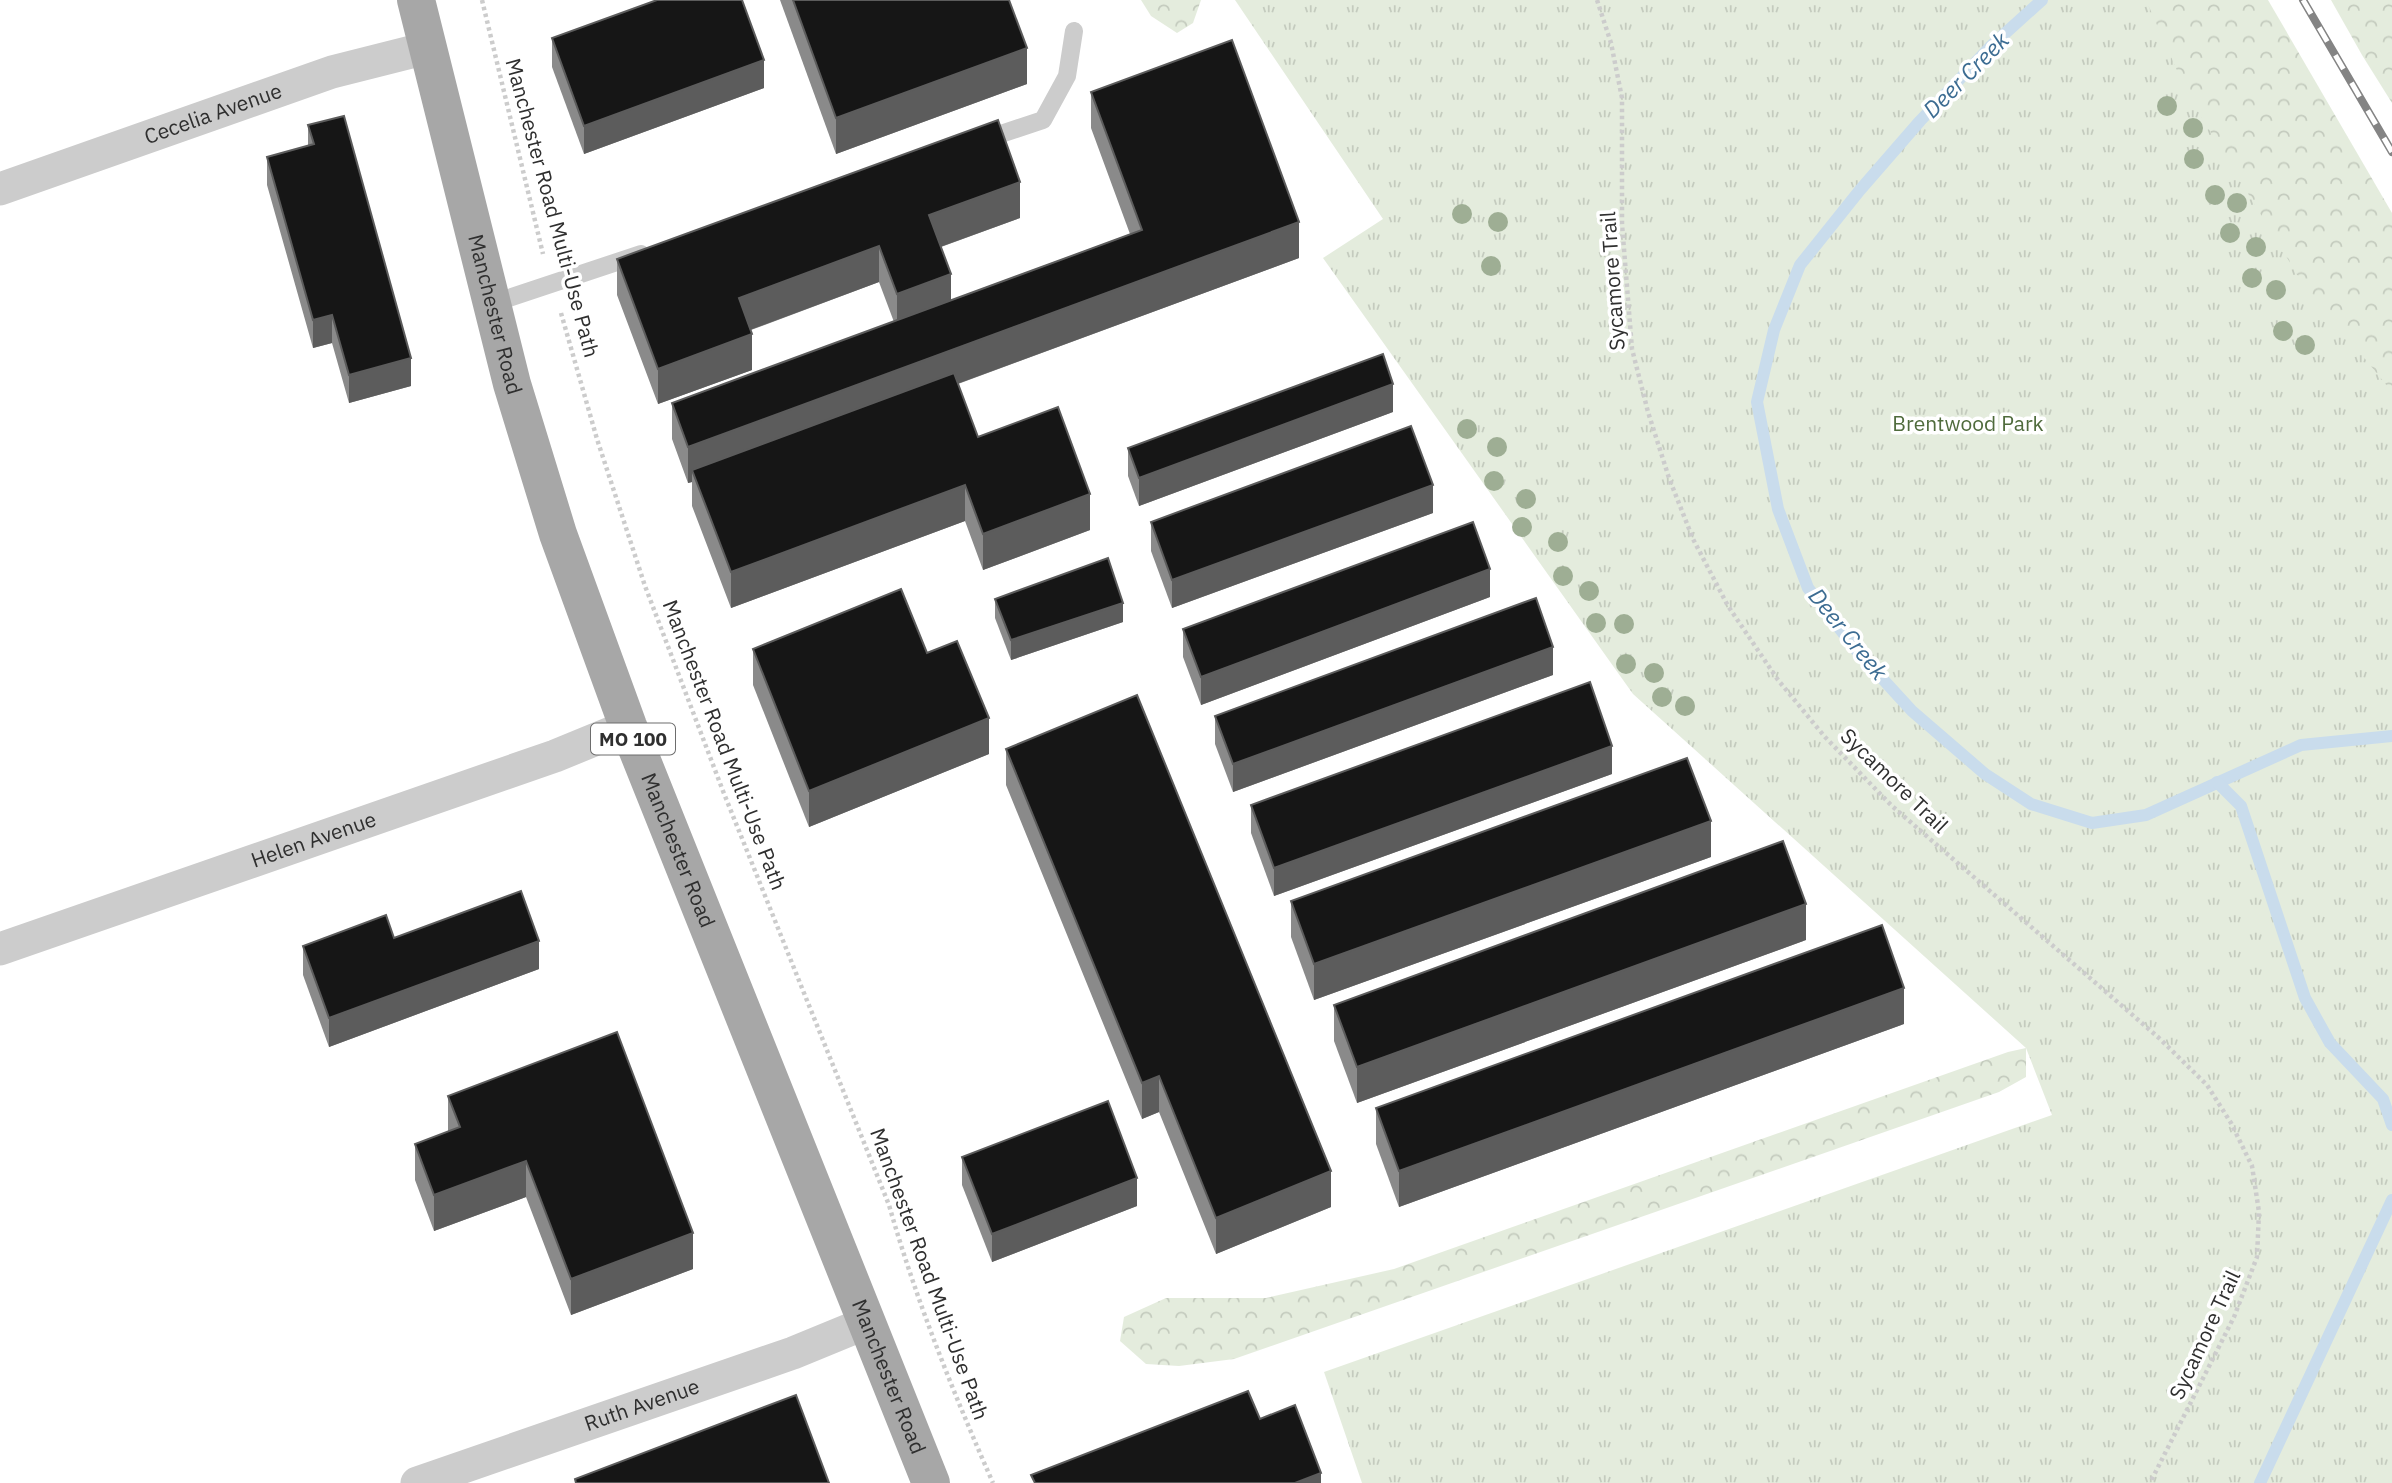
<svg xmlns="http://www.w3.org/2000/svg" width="2392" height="1483" viewBox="0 0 2392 1483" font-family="'IBM Plex Sans',sans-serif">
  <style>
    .grass { fill: url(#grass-tufts) }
    .forest { fill: url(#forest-crowns) }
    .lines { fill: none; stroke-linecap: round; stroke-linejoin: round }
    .stream { stroke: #c9dcec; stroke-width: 12 }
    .path { stroke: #ccc; stroke-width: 4.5; stroke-dasharray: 3.5 3.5; stroke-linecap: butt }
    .service { stroke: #ccc; stroke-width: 18 }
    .minor { stroke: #ccc; stroke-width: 33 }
    .primary { stroke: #a7a7a7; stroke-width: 38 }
    .rail-casing { stroke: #848484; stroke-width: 8 }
    .rail { stroke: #fff; stroke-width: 5; stroke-dasharray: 16; stroke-linecap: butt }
    .tree { fill: #9eae94 }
    .wall { fill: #8a8a8a }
    .shaded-wall { fill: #5c5c5c }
    .building { fill: #161616; stroke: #5c5c5c; stroke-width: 2 }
    .labels { text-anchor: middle; stroke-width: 7; stroke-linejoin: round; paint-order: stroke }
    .shield { fill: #fff; stroke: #6d6d6d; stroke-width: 2 }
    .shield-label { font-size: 19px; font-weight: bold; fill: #2f2f2f }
    .street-label { font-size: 21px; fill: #2f2f2f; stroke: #fff }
    .park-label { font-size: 21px; fill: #4f6b3c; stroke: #fff }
    .water-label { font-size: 23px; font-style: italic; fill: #3c6c92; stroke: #fff }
  </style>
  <defs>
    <pattern id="grass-tufts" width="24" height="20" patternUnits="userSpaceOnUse" patternTransform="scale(1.75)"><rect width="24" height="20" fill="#e4ecdd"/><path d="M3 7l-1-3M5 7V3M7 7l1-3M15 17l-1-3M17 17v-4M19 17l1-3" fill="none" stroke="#c4cbbe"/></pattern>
    <pattern id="forest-crowns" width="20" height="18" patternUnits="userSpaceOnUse" patternTransform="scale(1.75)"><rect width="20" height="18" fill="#e4ecdd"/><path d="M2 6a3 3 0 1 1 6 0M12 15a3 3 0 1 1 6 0" fill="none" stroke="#c4cbbe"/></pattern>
  </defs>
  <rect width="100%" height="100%" fill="#fff"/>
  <path class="grass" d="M1235 0H2262L2392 227V1483H1362L1324 1372 2052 1115 2026 1048 1633 694 1323 258 1383 219Z"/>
  <g class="forest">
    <path d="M1141 0H1201L1193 23 1177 33 1151 16Z"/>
    <path d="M2146 0H2268L2392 213V392L2300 279 2187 93Z"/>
    <path d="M2331 0H2392V103L2362 55Z"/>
    <path d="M2026 1048V1077L1999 1092 1234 1359 1179 1366 1146 1364 1120 1341 1124 1317 1166 1298H1266L1394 1269 2008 1052Z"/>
  </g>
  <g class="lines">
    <g class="stream">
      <path d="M2042 0 1990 47 1920 121 1860 190 1800 265 1774 330 1757 402 1778 509 1808 588 1858 652 1912 711 1985 774 2031 804 2092 823 2146 815 2301 745 2392 736"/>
      <path d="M2217 782 2241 806 2305 998 2330 1043 2383 1099 2392 1125"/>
      <path d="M2260 1483 2392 1200"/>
    </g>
    <g class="path">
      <path d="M482 0 543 254"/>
      <path d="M1597 0 1611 43 1622 98V224L1632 349 1648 412 1669 478 1693 539 1728 606 1778 680 1825 737 1892 806 2159 1038 2207 1085 2231 1123 2252 1166 2259 1212 2257 1257 2234 1317 2150 1483"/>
      <path d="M561 313 597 439 645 586 723 791 889 1205C916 1300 953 1392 993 1483"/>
    </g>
    <g class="service">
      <path d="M983 140 1043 120 1067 76 1074 31"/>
      <path d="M491 304 641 254"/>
    </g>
    <g class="minor">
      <path id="s1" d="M0 189 332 72 427 48"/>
      <path id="s2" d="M0 949 555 756 628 726"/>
      <path id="s3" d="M417 1483 793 1353 866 1323"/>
    </g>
    <path class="primary" id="s4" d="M416 0 512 384 558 534 628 726 931 1483"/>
    <defs>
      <path id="rail" d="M2303 0 2392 152"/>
    </defs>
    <use href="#rail" class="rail-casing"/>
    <use href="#rail" class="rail"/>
  </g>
  <g class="tree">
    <circle cx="2167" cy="106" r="10"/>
    <circle cx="2193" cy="128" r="10"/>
    <circle cx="2194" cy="159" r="10"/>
    <circle cx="2215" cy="195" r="10"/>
    <circle cx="2237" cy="203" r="10"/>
    <circle cx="1462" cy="214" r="10"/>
    <circle cx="1498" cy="222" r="10"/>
    <circle cx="2230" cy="233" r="10"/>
    <circle cx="2256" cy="247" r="10"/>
    <circle cx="1491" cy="266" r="10"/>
    <circle cx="2252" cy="278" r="10"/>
    <circle cx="2276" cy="290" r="10"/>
    <circle cx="2283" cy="331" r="10"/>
    <circle cx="2305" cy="345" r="10"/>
    <circle cx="1467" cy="429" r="10"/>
    <circle cx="1497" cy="447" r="10"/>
    <circle cx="1494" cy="481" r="10"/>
    <circle cx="1526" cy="499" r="10"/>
    <circle cx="1522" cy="527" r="10"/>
    <circle cx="1558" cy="542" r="10"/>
    <circle cx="1563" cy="576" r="10"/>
    <circle cx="1589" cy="591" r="10"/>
    <circle cx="1596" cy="623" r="10"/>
    <circle cx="1624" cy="624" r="10"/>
    <circle cx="1626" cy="664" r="10"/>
    <circle cx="1654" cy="673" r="10"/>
    <circle cx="1662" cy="697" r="10"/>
    <circle cx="1685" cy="706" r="10"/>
  </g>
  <g class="wall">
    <path d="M780 0H1009L1027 84 836 154Z"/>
    <path d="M552 38 764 88 584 154 552 67Z"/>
    <path d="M1091 92 1299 258 958 384 978 437 1090 530 983 570 965 521 731 608 692 506V482L688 483 672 439V403L894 322 879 282 751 330 752 370 658 404 617 295V259L1020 218 941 247 951 300 1130 234 1091 128Z"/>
    <path d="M308 125 411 386 349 403 332 343 313 348 267 185V157L308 146Z"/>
    <path d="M1393 412 1139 506 1128 476V448Z"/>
    <path d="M1433 513 1172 608 1151 551V522Z"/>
    <path d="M1490 597 1201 705 1183 657V629Z"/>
    <path d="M995 599 1123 622 1011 660 995 618Z"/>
    <path d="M753 649 927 653 989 754 809 827 753 685Z"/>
    <path d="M1553 675 1233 792 1215 744V716Z"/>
    <path d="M1006 749 1331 1207 1216 1254 1159 1112 1142 1119 1006 785Z"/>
    <path d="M1612 774 1274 896 1251 833V805Z"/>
    <path d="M1711 857 1314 1000 1291 937V901Z"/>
    <path d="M1806 940 1357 1103 1334 1041V1005Z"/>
    <path d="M303 946 539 969 329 1047 303 975Z"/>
    <path d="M1904 1024 1399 1207 1376 1144V1108Z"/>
    <path d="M448 1096 693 1269 571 1315 526 1197 434 1231 415 1180V1144L448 1132Z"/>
    <path d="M962 1157 1137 1206 992 1262 962 1185Z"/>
  </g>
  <g class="shaded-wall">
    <path d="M1027 48V84L836 154V118Z"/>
    <path d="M764 60V88L584 154V126Z"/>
    <path d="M1020 182V218L929 251V215Z"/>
    <path d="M1299 222V258L696 480 692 470V482L688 483V447Z"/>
    <path d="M879 246V282L739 334V298Z"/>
    <path d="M951 274V310L897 330V294Z"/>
    <path d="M332 315V343L313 348V320Z"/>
    <path d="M752 334V370L658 404V369Z"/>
    <path d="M411 358V386L349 403V375Z"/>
    <path d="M1393 384V412L1139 506V478Z"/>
    <path d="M965 485V521L731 608V572Z"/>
    <path d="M1433 485V513L1172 608V580Z"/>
    <path d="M1090 494V530L983 570V534Z"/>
    <path d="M1490 569V597L1201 705V677Z"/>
    <path d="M1123 603V622L1011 660V640Z"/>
    <path d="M1553 647V675L1233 792V764Z"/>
    <path d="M989 718V754L809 827V791Z"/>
    <path d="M1612 746V774L1274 896V868Z"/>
    <path d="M1711 821V857L1314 1000V964Z"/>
    <path d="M1806 904V940L1357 1103V1067Z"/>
    <path d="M539 941V969L329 1047V1018Z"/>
    <path d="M1904 988V1024L1399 1207V1171Z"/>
    <path d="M1159 1076V1112L1142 1119V1083Z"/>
    <path d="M526 1161V1197L434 1231V1195Z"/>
    <path d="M1331 1171V1207L1216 1254V1218Z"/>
    <path d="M1137 1178V1206L992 1262V1234Z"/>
    <path d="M693 1233V1269L571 1315V1279Z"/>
    <path d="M1321 1473V1483H1295Z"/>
  </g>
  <g class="building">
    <path d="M657 0H742L764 60 584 126 552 38Z"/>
    <path d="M793 0H1009L1027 48 836 118Z"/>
    <path d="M1232 40 1299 222 688 447 672 403 1142 230 1091 92Z"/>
    <path d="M344 116 411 358 349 375 332 315 313 320 267 157 314 144 308 125Z"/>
    <path d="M998 120 1020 182 929 215 951 274 897 294 879 246 739 298 752 334 658 369 617 259Z"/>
    <path d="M1383 354 1393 384 1139 478 1128 448Z"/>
    <path d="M954 373 978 437 1058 407 1090 494 983 534 965 485 731 572 692 470Z"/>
    <path d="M1411 426 1433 485 1172 580 1151 522Z"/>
    <path d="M1473 522 1490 569 1201 677 1183 629Z"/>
    <path d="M1108 558 1123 603 1011 640 995 599Z"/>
    <path d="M901 589 927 653 957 641 989 718 809 791 753 649Z"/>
    <path d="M1536 598 1553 647 1233 764 1215 716Z"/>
    <path d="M1590 682 1612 746 1274 868 1251 805Z"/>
    <path d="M1137 695 1331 1171 1216 1218 1159 1076 1142 1083 1006 749Z"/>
    <path d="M1687 758 1711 821 1314 964 1291 901Z"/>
    <path d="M1783 841 1806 904 1357 1067 1334 1005Z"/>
    <path d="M521 891 539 941 329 1018 303 946 386 915 394 938Z"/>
    <path d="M1882 925 1904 988 1399 1171 1376 1108Z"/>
    <path d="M617 1032 693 1233 571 1279 526 1161 434 1195 415 1144 460 1127 448 1096Z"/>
    <path d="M1108 1101 1137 1178 992 1234 962 1157Z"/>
    <path d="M1248 1391 1260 1419 1295 1405 1321 1473 1295 1483H1035L1031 1475Z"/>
    <path d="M796 1395 829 1483H576L575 1479Z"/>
  </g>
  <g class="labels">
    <rect class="shield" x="591" y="723.5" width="84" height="31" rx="5"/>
    <g class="shield-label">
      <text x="633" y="746">MO 100</text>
    </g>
    <g class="street-label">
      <text dy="7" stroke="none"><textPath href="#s1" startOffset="226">Cecelia Avenue</textPath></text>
      <text transform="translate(552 208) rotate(75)" y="7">Manchester Road Multi-Use Path</text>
      <text transform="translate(1613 281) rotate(-94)" y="7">Sycamore Trail</text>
      <text dy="7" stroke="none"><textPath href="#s4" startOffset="324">Manchester Road</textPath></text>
      <text transform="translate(724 745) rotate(69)" y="7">Manchester Road Multi-Use Path</text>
      <text transform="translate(1894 781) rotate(44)" y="7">Sycamore Trail</text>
      <text dy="7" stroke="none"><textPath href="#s2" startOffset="332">Helen Avenue</textPath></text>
      <text dy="7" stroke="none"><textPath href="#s4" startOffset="891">Manchester Road</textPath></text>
      <text transform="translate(929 1274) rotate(70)" y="7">Manchester Road Multi-Use Path</text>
      <text transform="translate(2205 1335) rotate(-65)" y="7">Sycamore Trail</text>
      <text dy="7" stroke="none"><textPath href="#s4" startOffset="1458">Manchester Road</textPath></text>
      <text dy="7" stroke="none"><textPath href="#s3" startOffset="238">Ruth Avenue</textPath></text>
    </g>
    <g class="park-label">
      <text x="1968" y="431">Brentwood Park</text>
    </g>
    <g class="water-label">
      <text transform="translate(1966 75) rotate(-45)" y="8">Deer Creek</text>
      <text transform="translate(1848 634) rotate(51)" y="8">Deer Creek</text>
    </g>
  </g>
</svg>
